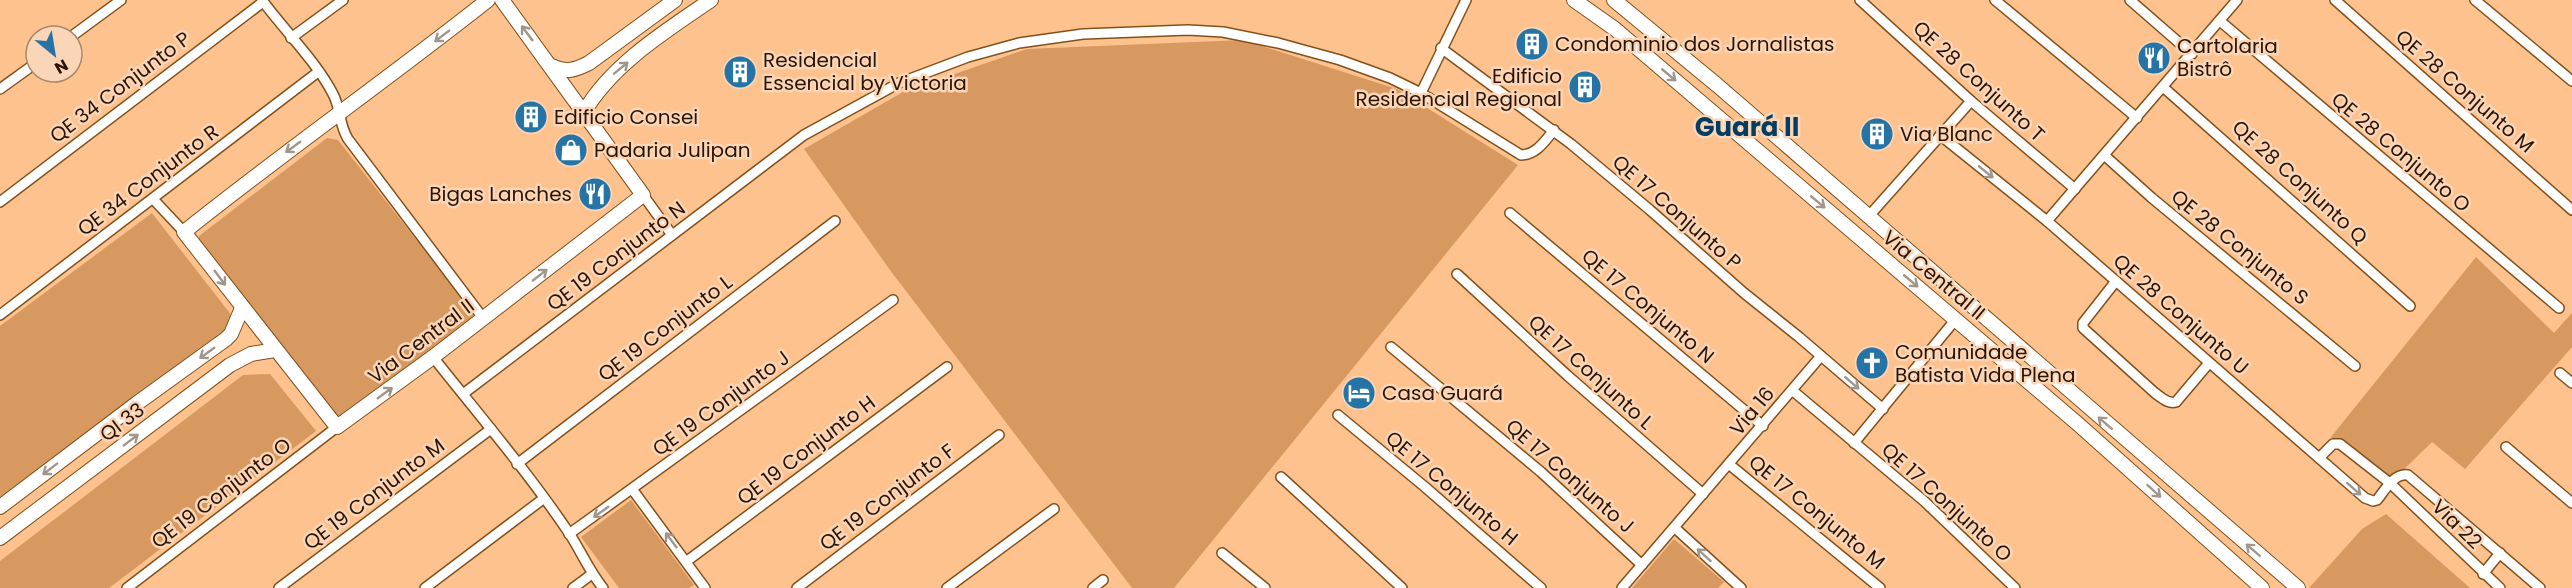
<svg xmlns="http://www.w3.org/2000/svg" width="2572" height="588" viewBox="0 0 2572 588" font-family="Poppins,sans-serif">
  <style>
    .green { fill: #d79960 }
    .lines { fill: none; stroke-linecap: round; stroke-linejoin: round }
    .street-casing { stroke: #84501a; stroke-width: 12 }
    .secondary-casing { stroke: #84501a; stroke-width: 16 }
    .street { stroke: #fff; stroke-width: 9 }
    .secondary { stroke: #fff; stroke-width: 14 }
    .oneway { stroke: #a0968d }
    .labels { text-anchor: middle; stroke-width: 5; stroke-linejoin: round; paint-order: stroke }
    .poi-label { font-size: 20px; fill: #2b1502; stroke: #fad5b7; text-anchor: start }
    .street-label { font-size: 20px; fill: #2b1502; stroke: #fad5b7 }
    .district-label { font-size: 26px; font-weight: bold; fill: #033d5f; stroke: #fad5b7 }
  </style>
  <rect width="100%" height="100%" fill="#fec28e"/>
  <g class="green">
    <path d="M1243 40 1397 89 1518 165 1174 588H1132L890 270 804 149 903 92 1027 49Z"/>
    <path d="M327 138 338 140 473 312 472 322 343 422 328 418 199 246V236Z"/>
    <path d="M152 213 232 316 223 335 0 502V326Z"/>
    <path d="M2476 257 2554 333 2572 313V347L2465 469 2432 442 2391 482 2331 437Z"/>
    <path d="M270 374 316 431 109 588H0V561L243 375Z"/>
    <path d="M631 500 694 585 689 588H619L581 537Z"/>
    <path d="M2386 514 2470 588H2309L2362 529Z"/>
    <path d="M1674 539 1724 582 1718 588H1632Z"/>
  </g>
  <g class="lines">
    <defs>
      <g id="street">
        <path d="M262 0C284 30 316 61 333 94 341 109 339 125 348 139L483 318"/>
        <path d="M1860 0 1971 101 2075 189"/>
        <path d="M1995 0 2137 118"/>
        <path d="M2130 0 2192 54"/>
        <path d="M2335 0 2572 210"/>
        <path d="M2475 0 2572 81"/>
        <path d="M2220 21 2559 308"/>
        <path d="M72 36 121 0"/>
        <path d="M291 38 343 0"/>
        <path d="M1441 48 1571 144 1650 210 1744 293 1799 337 1883 409"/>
        <path d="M2163 87 2410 306"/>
        <path d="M0 89 36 63"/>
        <path d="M1421 93 1466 0"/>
        <path d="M1940 135 2047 221 2365 498 2373 501 2377 500C2385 490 2394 473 2408 475L2540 588"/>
        <path d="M2104 155 2152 198 2355 366"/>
        <path d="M643 195 672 235"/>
        <path d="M153 199 184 232"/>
        <path d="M0 202 263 2"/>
        <path d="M1510 213 1763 426"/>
        <path d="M1868 217 1971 101"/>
        <path d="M2047 221 2237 0"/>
        <path d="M1457 274 1568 376 1703 494"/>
        <path d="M2116 281 2083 323V328L2155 393C2162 398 2168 404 2176 402L2209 363"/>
        <path d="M0 315 318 72"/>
        <path d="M1391 347 1541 472 1642 565"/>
        <path d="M433 357C479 415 528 472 569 533 581 551 589 571 603 588"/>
        <path d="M2560 373 2572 383"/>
        <path d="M1793 391 1924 501 2015 588"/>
        <path d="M463 394 804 135 899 83 968 57 1019 43 1083 34 1188 30 1223 32 1278 43 1340 60 1390 78 1421 93 1521 155C1536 155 1545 141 1554 130"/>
        <path d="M1338 415 1425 487 1541 588"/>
        <path d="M1854 443 1956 319"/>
        <path d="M2506 447 2572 503"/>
        <path d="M2319 458 2333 444H2340L2391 484 2500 588"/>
        <path d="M517 464 835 221"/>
        <path d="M1730 465 1880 588"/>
        <path d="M1281 477 1402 588"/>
        <path d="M632 489 705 588"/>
        <path d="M1675 528 1741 588"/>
        <path d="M569 534 893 300"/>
        <path d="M1222 553 1265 588"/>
        <path d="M687 561 947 367"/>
        <path d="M2483 574 2500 553"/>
        <path d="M127 588 337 427"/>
        <path d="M279 588 491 429"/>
        <path d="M425 588 543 499"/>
        <path d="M573 588 592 574"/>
        <path d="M797 588 999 435"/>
        <path d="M947 588 1054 509"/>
        <path d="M1093 588 1103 580"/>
        <path d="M1622 588 1821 356"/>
      </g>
      <g id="secondary">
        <path d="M488 0C388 79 284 152 184 232L337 427 433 357 643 195 502 0"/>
        <path d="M1574 0 1615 29 2078 424 2262 588"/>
        <path d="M1614 0 1717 85 2298 588"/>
        <path d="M552 66C567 73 575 70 589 63L675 0"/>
        <path d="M584 112C612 64 666 31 711 0"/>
        <path d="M0 507 136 404 226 339 231 334 242 308"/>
        <path d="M0 538 230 365 251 354 275 350"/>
      </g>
    </defs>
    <use href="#street" class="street-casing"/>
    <use href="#secondary" class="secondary-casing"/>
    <use href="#street" class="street"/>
    <use href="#secondary" class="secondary"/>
  </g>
  <defs><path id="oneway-shaft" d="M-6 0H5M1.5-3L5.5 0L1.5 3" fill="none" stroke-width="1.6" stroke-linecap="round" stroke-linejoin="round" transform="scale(1.5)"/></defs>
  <g class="oneway">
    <use href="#oneway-shaft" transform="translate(527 33) rotate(-127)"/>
    <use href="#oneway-shaft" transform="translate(442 36) rotate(143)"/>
    <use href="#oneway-shaft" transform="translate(621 68) rotate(-39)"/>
    <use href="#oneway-shaft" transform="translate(1669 75) rotate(40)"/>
    <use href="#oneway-shaft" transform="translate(293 147) rotate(144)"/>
    <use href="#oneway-shaft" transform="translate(1986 172) rotate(39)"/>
    <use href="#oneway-shaft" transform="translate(1818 202) rotate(40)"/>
    <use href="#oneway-shaft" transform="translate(540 275) rotate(-38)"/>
    <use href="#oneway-shaft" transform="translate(220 278) rotate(53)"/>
    <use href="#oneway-shaft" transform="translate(1911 281) rotate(40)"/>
    <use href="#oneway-shaft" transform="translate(207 353) rotate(144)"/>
    <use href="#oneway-shaft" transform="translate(1852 383) rotate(41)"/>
    <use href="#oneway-shaft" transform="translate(385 393) rotate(-36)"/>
    <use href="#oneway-shaft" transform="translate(2105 423) rotate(-139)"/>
    <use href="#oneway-shaft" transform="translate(131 440) rotate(-37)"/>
    <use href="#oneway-shaft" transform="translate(50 469) rotate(143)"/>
    <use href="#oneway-shaft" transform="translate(2354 489) rotate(41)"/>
    <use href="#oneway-shaft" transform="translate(2154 491) rotate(42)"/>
    <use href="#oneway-shaft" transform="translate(601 512) rotate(145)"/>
    <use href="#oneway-shaft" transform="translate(671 540) rotate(-127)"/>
    <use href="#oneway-shaft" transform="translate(2253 550) rotate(-139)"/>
    <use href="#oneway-shaft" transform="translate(1704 555) rotate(-138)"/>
  </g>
  <defs>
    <symbol id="building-disc" viewBox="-11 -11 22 22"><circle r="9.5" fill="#2673a5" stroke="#fad5b7"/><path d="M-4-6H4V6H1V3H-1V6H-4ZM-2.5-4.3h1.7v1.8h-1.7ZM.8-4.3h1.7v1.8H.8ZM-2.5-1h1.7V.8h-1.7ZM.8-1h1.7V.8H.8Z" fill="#fff"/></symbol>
    <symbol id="restaurant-disc" viewBox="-11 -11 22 22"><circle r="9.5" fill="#2673a5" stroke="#fad5b7"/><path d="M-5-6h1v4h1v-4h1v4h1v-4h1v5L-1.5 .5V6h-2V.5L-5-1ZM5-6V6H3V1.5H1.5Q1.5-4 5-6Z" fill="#fff"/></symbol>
    <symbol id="shop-disc" viewBox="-11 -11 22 22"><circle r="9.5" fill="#2673a5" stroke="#fad5b7"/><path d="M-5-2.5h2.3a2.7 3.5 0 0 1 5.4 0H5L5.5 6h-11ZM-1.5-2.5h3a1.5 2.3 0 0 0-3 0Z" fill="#fff"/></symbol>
    <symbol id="church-disc" viewBox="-11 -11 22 22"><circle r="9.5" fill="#2673a5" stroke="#fad5b7"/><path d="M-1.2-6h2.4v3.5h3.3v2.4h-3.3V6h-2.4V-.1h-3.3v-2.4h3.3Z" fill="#fff"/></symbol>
    <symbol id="hotel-disc" viewBox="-11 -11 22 22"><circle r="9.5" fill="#2673a5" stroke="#fad5b7"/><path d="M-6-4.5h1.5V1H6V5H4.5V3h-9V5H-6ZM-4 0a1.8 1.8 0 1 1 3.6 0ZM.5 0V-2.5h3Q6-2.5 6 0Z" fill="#fff"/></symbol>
  </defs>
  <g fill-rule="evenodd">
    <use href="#building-disc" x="1513" y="25" width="38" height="38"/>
    <use href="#restaurant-disc" x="2135" y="39" width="38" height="38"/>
    <use href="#building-disc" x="721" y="53" width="38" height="38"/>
    <use href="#building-disc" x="1566" y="68" width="38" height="38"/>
    <use href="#building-disc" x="512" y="98" width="38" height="38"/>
    <use href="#building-disc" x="1858" y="115" width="38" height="38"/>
    <use href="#shop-disc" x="552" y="131" width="38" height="38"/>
    <use href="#restaurant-disc" x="576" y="175" width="38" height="38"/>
    <use href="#church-disc" x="1853" y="344" width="38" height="38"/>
    <use href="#hotel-disc" x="1340" y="374" width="38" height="38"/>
  </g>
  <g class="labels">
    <g class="poi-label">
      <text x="1555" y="51">Condominio dos Jornalistas</text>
      <text x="2177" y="53">Cartolaria<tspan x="2177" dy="23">Bistrô</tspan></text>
      <text x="763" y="67">Residencial<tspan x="763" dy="23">Essencial by Victoria</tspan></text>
      <text x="1562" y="83" text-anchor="end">Edificio<tspan x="1562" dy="23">Residencial Regional</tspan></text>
      <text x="554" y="124">Edificio Consei</text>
      <text x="1900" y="141">Via Blanc</text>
      <text x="594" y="157">Padaria Julipan</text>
      <text x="572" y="201" text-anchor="end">Bigas Lanches</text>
      <text x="1895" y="359">Comunidade<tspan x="1895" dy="23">Batista Vida Plena</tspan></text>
      <text x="1382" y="400">Casa Guará</text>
    </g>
    <g class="street-label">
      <text transform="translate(1979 81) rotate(42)" y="7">QE 28 Conjunto T</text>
      <text transform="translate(120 87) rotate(-37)" y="7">QE 34 Conjunto P</text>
      <text transform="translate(2465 91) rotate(41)" y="7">QE 28 Conjunto M</text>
      <text transform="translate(2401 152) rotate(40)" y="7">QE 28 Conjunto O</text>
      <text transform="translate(148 180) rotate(-37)" y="7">QE 34 Conjunto R</text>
      <text transform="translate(2300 182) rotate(42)" y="7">QE 28 Conjunto Q</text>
      <text transform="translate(1677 212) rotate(41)" y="7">QE 17 Conjunto P</text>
      <text transform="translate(2240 247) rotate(39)" y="7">QE 28 Conjunto S</text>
      <text transform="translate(616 256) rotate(-37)" y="7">QE 19 Conjunto N</text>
      <text transform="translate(1934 275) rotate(40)" y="7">Via Central II</text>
      <text transform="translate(1648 306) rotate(40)" y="7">QE 17 Conjunto N</text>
      <text transform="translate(2181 314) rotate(41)" y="7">QE 28 Conjunto U</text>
      <text transform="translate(665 328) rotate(-37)" y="7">QE 19 Conjunto L</text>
      <text transform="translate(421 341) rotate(-37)" y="7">Via Central II</text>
      <text transform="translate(1591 372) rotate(42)" y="7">QE 17 Conjunto L</text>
      <text transform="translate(721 403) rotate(-36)" y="7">QE 19 Conjunto J</text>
      <text transform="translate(1752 411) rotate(-50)" y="7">Via 16</text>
      <text transform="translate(122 422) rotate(-37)" y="7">QI 33</text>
      <text transform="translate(806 450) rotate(-37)" y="7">QE 19 Conjunto H</text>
      <text transform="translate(1570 476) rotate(41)" y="7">QE 17 Conjunto J</text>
      <text transform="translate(1452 488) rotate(40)" y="7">QE 17 Conjunto H</text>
      <text transform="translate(221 493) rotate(-37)" y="7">QE 19 Conjunto O</text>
      <text transform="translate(374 494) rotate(-37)" y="7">QE 19 Conjunto M</text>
      <text transform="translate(887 497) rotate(-37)" y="7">QE 19 Conjunto F</text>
      <text transform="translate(1947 502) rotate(42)" y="7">QE 17 Conjunto O</text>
      <text transform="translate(1817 512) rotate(39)" y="7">QE 17 Conjunto M</text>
      <text transform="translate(2457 524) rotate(44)" y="7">Via 22</text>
    </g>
    <g class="district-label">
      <text x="1747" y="136">Guará II</text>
    </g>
  </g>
  <g transform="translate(54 54) rotate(150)"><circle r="28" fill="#fad5b7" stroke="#a7886f" stroke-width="1.5"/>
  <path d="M0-4.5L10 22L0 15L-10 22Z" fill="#2673a5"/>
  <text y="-9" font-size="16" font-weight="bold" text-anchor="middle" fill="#2b1502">N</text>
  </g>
</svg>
